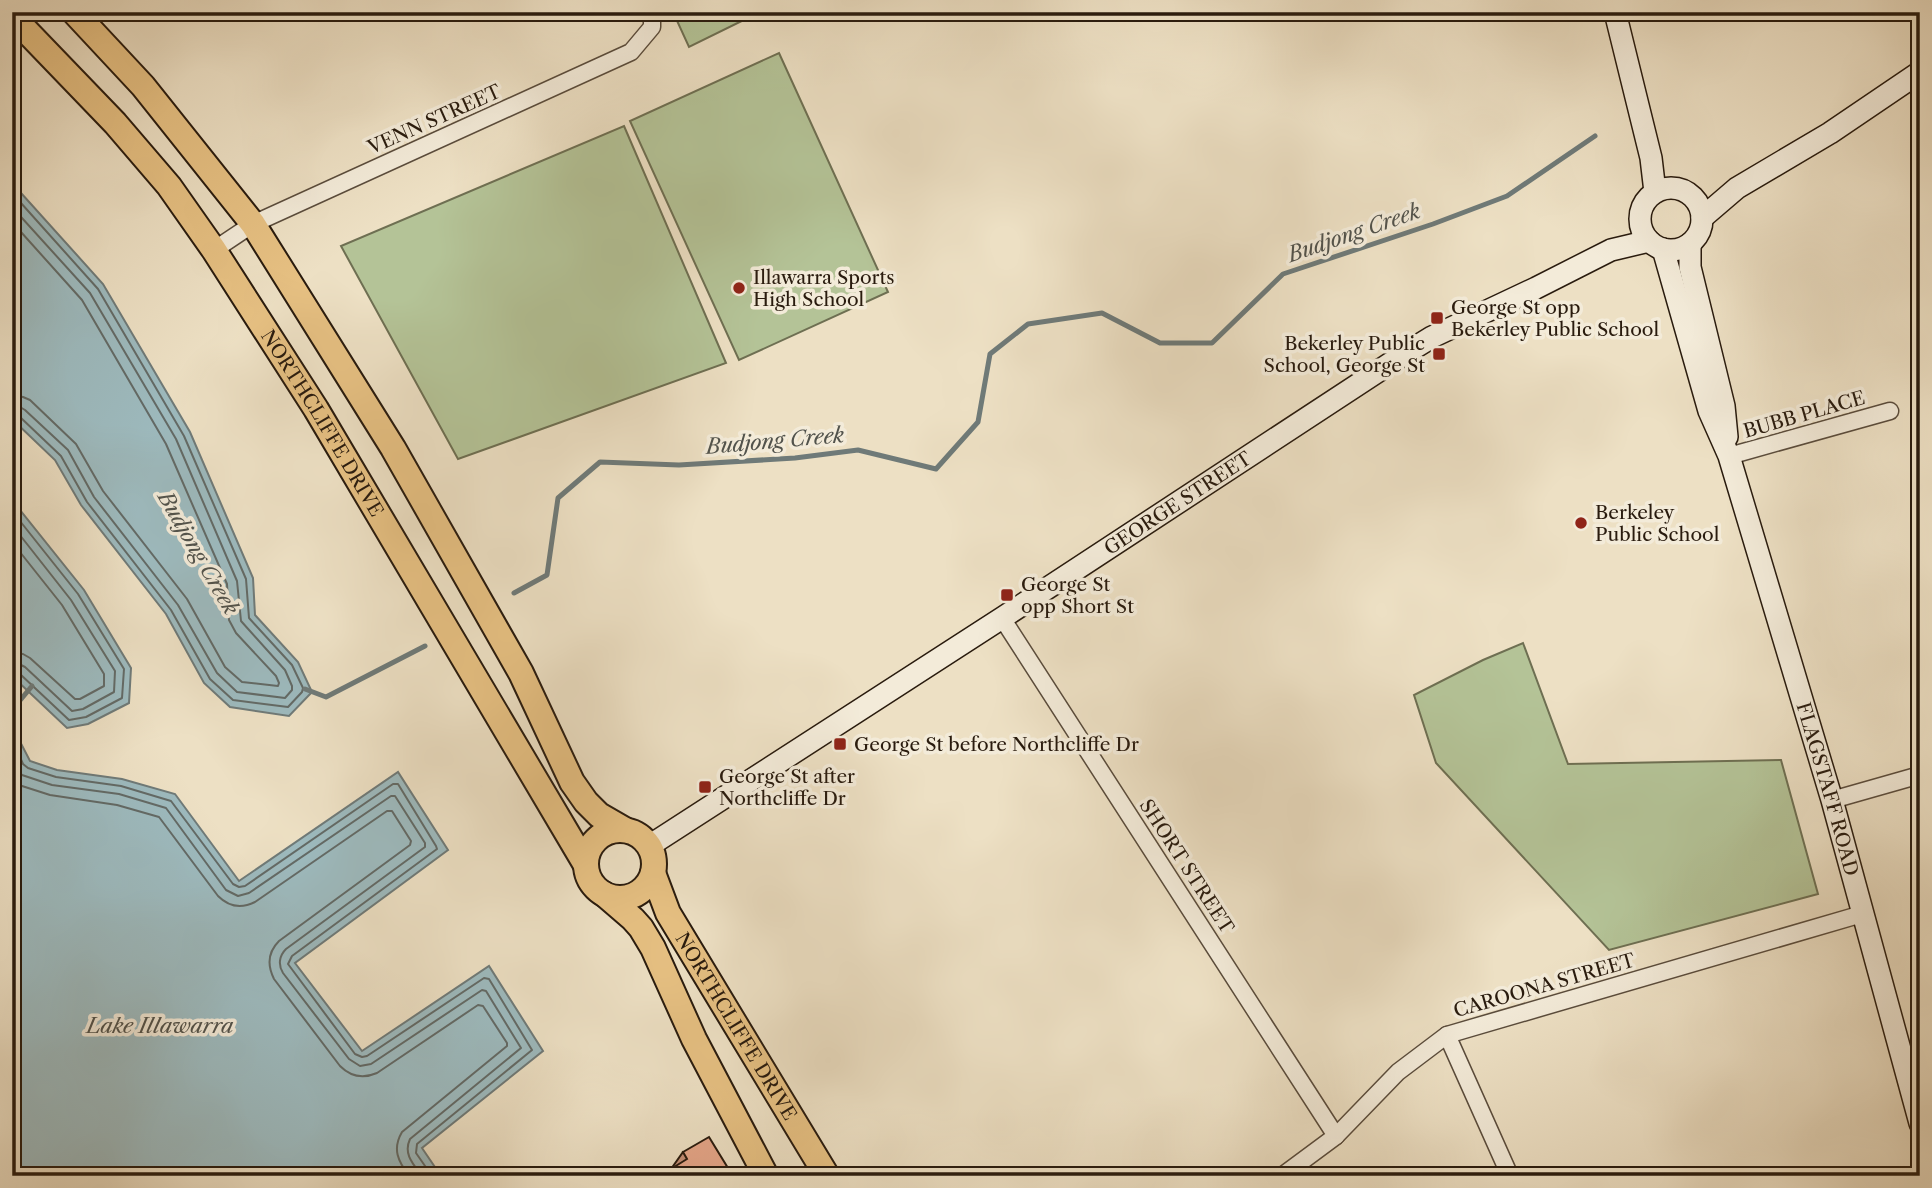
<svg xmlns="http://www.w3.org/2000/svg" width="1932" height="1188" viewBox="0 0 1932 1188" font-family="'Libre Caslon Text',serif">
  <style>
    .green { fill: #b4c397; stroke: #6e6f52; stroke-width: 2 }
    .water { fill: #9dbabe; stroke: #6f7a78; stroke-width: 2 }
    .lines { fill: none; stroke-linecap: round; stroke-linejoin: round }
    .shore { stroke: #636a66; stroke-width: 2 }
    .stream { stroke: #6f7a78; stroke-width: 5 }
    .street-casing { stroke: #5a4c3c; stroke-width: 19 }
    .secondary-casing { stroke: #291b0e; stroke-width: 24 }
    .primary-casing { stroke: #291b0e; stroke-width: 28 }
    .street { stroke: #f3ebd9; stroke-width: 16 }
    .secondary { stroke: #f3ebd9; stroke-width: 21 }
    .primary { stroke: #e6c082; stroke-width: 24 }
    .wall { fill: #c58f76; stroke: #291b0e; stroke-width: 2 }
    .building { fill: #e5a689; stroke: #291b0e; stroke-width: 2 }
    .poi-dot { fill: #8f2418; stroke: #f3ebd9; stroke-width: 2.5 }
    .labels { text-anchor: middle; stroke-width: 7; stroke-linejoin: round; paint-order: stroke }
    .street-label { font-size: 19px; fill: #291b0e; stroke: #f3ebd9 }
    .poi-label { font-size: 19px; fill: #291b0e; stroke: #f3ebd9; text-anchor: start }
    .water-label { font-size: 21px; font-style: italic; fill: #52534c; stroke: #f3ebd9 }
  </style>
  <rect width="100%" height="100%" fill="#ede0c4"/>
  <filter id="stains"><feTurbulence type="fractalNoise" baseFrequency=".00286" numOctaves="4"/><feColorMatrix values="0 0 0 0 .2 0 0 0 0 .09 0 0 0 0 .02 0 0 0 .5 -.17"/></filter>
  <radialGradient id="worn" r=".72"><stop offset=".6" stop-color="#630" stop-opacity="0"/><stop offset="1" stop-color="#630" stop-opacity=".3"/></radialGradient>
  <g class="green">
    <path d="M673 12H760L689 47Z"/>
    <path d="M779 53 888 292 739 360 630 121Z"/>
    <path d="M624 126 726 363 458 459 341 246Z"/>
    <path d="M1523 643 1568 764 1781 760 1818 894 1609 950 1436 763 1414 695 1483 660Z"/>
  </g>
  <g class="water">
    <path d="M12 183 103 284 190 432 253 578 255 615 298 662 312 692 289 716 230 707 204 683 166 614 81 505 55 460 12 419Z"/>
    <path d="M12 500 84 590 131 668 129 703 88 724 67 728 12 676Z"/>
    <path d="M12 726 30 761 57 770 122 779 175 794 239 881 398 772 448 850 295 963 362 1051 489 966 543 1051 422 1148 441 1176H12Z"/>
  </g>
  <g class="lines">
    <g class="shore">
      <path d="M12 193 98 289 184 436 246 579 249 618 292 665 303 688 302 692 288 707 233 700 210 679 171 610 87 502 61 456 20 417 12 415"/>
      <path d="M12 207 90 293 176 439 237 581 241 621 285 670 292 686V690L285 698 237 692 217 673 178 605 94 497 68 450 25 410 20 407 12 406"/>
      <path d="M12 222 82 300 166 444 227 584 229 620 236 633 276 676 279 683 278 686 242 682 225 667 187 599 103 491 76 444 30 400 23 397 12 395"/>
      <path d="M12 511 78 594 124 669 122 698 86 717 69 720 20 674 12 672"/>
      <path d="M12 525 71 600 115 671 114 692 83 709 72 711 25 667 19 664 12 663"/>
      <path d="M12 542 62 605 104 674V686L80 699H75L30 658 23 654 12 653"/>
      <path d="M12 739 23 764 28 768 56 777 121 786 171 801 233 884 239 887 245 886 393 784H398L436 846 437 849 292 956 288 964 355 1054 362 1057 367 1056 484 978 489 979 532 1050 417 1144 416 1153 432 1176"/>
      <path d="M12 760 16 769 22 775 52 785 119 794 166 808 226 890 238 896 249 893 391 796H395L425 843V847L286 949C279 956 278 965 283 973L349 1059 360 1066 371 1064 482 990 486 991 521 1048 410 1139C403 1154 413 1164 422 1176"/>
      <path d="M12 780 22 786 50 795 117 805 159 817 218 896C229 907 241 909 255 902L387 811H392L411 841 410 845 279 941C268 952 267 965 274 979L340 1066C351 1077 363 1079 377 1073L478 1005 483 1006 507 1043V1046L402 1132C392 1149 398 1161 409 1176"/>
    </g>
    <g class="stream">
      <path d="M514 593 547 575 558 498 600 462 679 465 795 458 858 450 936 469 978 422 990 354 1028 324 1102 313 1160 343H1212L1283 274 1433 224 1507 196 1595 136"/>
      <path d="M305 689 326 697 425 646"/>
      <path d="M12 710 32 686"/>
    </g>
    <defs>
      <g id="street">
        <path d="M214 250 253 224 631 52 652 27V12"/>
        <path d="M1729 456 1890 411"/>
        <path d="M1002 618 1336 1136"/>
        <path d="M1832 800 1920 775"/>
        <path d="M1447 1035 1510 1176"/>
        <path d="M1282 1176 1336 1136 1398 1072 1447 1035 1862 914"/>
      </g>
      <g id="secondary">
        <path d="M1615 12 1651 158 1655 192"/>
        <circle cx="1671" cy="219" r="31"/>
        <path d="M1702 218 1737 188 1830 133 1920 72"/>
        <path d="M1690 244V267L1724 406 1727 437"/>
        <path id="s1" d="M1663 249 1709 411 1729 456 1832 800 1920 1123"/>
        <path id="s2" d="M649 846 1002 618 1406 353 1432 337 1536 288 1611 250 1649 241"/>
      </g>
      <g id="primary">
        <path d="M74 12 143 86 253 224 393 448 521 673 572 782 586 802 599 815 625 830"/>
        <path id="s3" d="M12 16 115 123 169 186 214 250 316 409 586 865"/>
        <circle cx="620" cy="864" r="34"/>
        <path id="s4" d="M653 873 668 913 827 1176"/>
        <path d="M604 894 633 919 641 928 653 948 694 1039 766 1176"/>
      </g>
    </defs>
    <use href="#street" class="street-casing"/>
    <use href="#secondary" class="secondary-casing"/>
    <use href="#primary" class="primary-casing"/>
    <use href="#street" class="street"/>
    <use href="#secondary" class="secondary"/>
    <use href="#primary" class="primary"/>
  </g>
  <path class="wall" d="M683 1152 731 1173 729 1176H663L666 1172 671 1169Z"/>
  <path class="building" d="M709 1137 731 1173 726 1176H668L666 1172 687 1159 683 1152Z"/>
  <g class="poi-dot">
    <circle cx="739" cy="288" r="7"/>
    <rect x="1430" y="311" width="14" height="14" rx="3.5"/>
    <rect x="1432" y="347" width="14" height="14" rx="3.5"/>
    <circle cx="1581" cy="523" r="7"/>
    <rect x="1000" y="588" width="14" height="14" rx="3.5"/>
    <rect x="833" y="737" width="14" height="14" rx="3.5"/>
    <rect x="698" y="780" width="14" height="14" rx="3.5"/>
  </g>
  <g class="labels">
    <g class="street-label">
      <text transform="translate(434 119) rotate(-24)" y="7">VENN STREET</text>
      <text transform="translate(1804 414) rotate(-16)" y="7">BUBB PLACE</text>
      <text dy="7" stroke="none"><textPath href="#s3" startOffset="514">NORTHCLIFFE DRIVE</textPath></text>
      <text dy="7" stroke="none"><textPath href="#s2" startOffset="630">GEORGE STREET</textPath></text>
      <text dy="7" stroke="none"><textPath href="#s1" startOffset="565">FLAGSTAFF ROAD</textPath></text>
      <text transform="translate(1187 866) rotate(57)" y="7">SHORT STREET</text>
      <text transform="translate(1544 985) rotate(-16)" y="7">CAROONA STREET</text>
      <text dy="7" stroke="none"><textPath href="#s4" startOffset="175">NORTHCLIFFE DRIVE</textPath></text>
    </g>
    <g class="poi-label">
      <text x="753" y="284">Illawarra Sports<tspan x="753" dy="22">High School</tspan></text>
      <text x="1451" y="314">George St opp<tspan x="1451" dy="22">Bekerley Public School</tspan></text>
      <text x="1425" y="350" text-anchor="end">Bekerley Public<tspan x="1425" dy="22">School, George St</tspan></text>
      <text x="1595" y="519">Berkeley<tspan x="1595" dy="22">Public School</tspan></text>
      <text x="1021" y="591">George St<tspan x="1021" dy="22">opp Short St</tspan></text>
      <text x="854" y="751">George St before Northcliffe Dr</text>
      <text x="719" y="783">George St after<tspan x="719" dy="22">Northcliffe Dr</tspan></text>
    </g>
    <g class="water-label">
      <text transform="translate(1354 233) rotate(-19)" y="7">Budjong Creek</text>
      <text transform="translate(775 441) rotate(-5)" y="7">Budjong Creek</text>
      <text transform="translate(198 553) rotate(60)" y="7">Budjong Creek</text>
      <text x="160" y="1033">Lake Illawarra</text>
    </g>
  </g>
  <rect width="1932" height="1188" fill="none" stroke="#ede0c4" stroke-width="42"/>
  <rect x="14" y="14" width="1904" height="1160" fill="none" stroke="#291b0e" stroke-width="3.5"/>
  <rect x="21" y="21" width="1890" height="1146" fill="none" stroke="#291b0e" stroke-width="2"/>
  <rect width="100%" height="100%" filter="url(#stains)"/>
  <rect width="100%" height="100%" fill="url(#worn)"/>
</svg>
